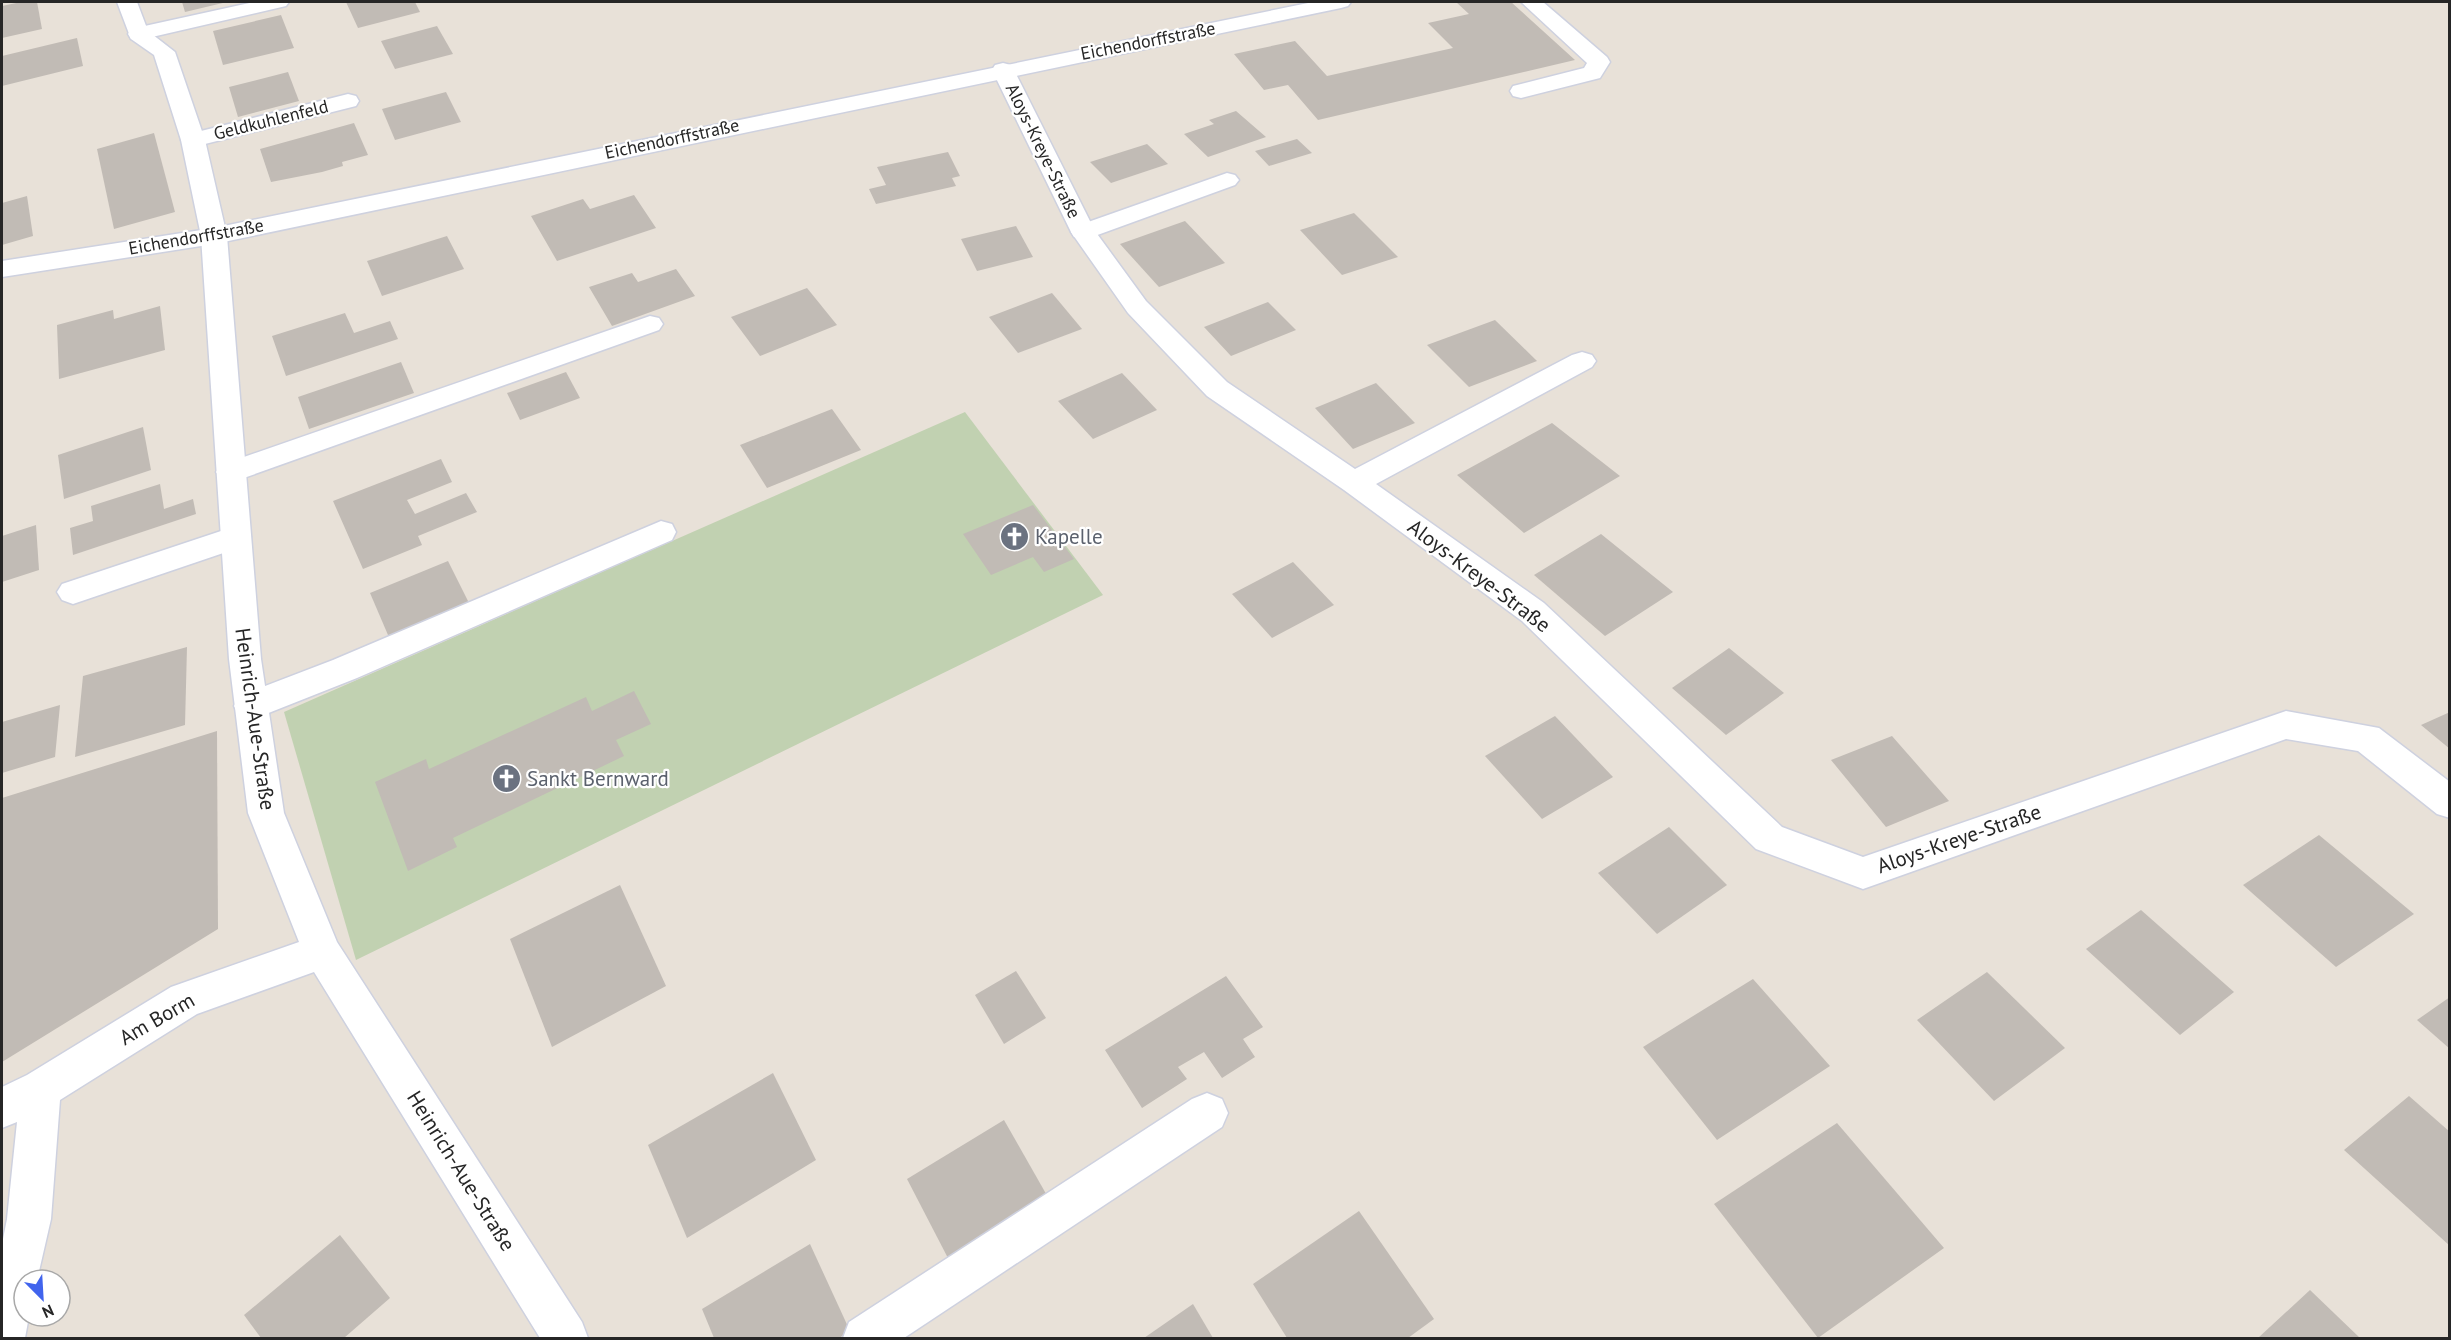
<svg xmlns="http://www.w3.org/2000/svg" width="2451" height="1340" viewBox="0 0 2451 1340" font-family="'PT Sans',sans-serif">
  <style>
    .cemetery { fill: #c1d1b1 }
    .building { fill: #c1bbb5 }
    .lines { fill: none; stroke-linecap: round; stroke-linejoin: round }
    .lane-casing { stroke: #ced1df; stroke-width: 3 }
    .street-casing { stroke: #ced1df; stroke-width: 3 }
    .secondary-casing { stroke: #ced1df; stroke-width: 3 }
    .lane { fill: #fff; fill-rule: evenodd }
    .street { fill: #fff; fill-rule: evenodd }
    .secondary { fill: #fff; fill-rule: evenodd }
    .labels { text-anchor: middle; stroke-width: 4.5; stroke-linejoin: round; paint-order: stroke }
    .far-street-label { font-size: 18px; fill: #262626; stroke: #fff }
    .worship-label { font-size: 21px; fill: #5b616d; stroke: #fff; text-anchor: start }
    .street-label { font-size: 21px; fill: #262626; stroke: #fff }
  </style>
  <rect width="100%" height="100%" fill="#e8e1d8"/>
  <path class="cemetery" d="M965 412 1103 595 356 960 284 712Z"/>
  <g class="building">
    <path d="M21 2H37L42 29 2 38V6Z"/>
    <path d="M182 2H227L185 12Z"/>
    <path d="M346 2H415L420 12 358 28Z"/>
    <path d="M1456 2H1511L1575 60 1318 120 1288 85 1264 90 1234 54 1295 41 1327 76 1453 48 1428 23 1469 14Z"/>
    <path d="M281 15 294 48 223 65 213 31Z"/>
    <path d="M437 26 453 54 395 69 381 41Z"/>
    <path d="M77 38 83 66 2 86V56Z"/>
    <path d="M288 72 299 101 238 117 229 87Z"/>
    <path d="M446 92 461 122 395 140 382 109Z"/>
    <path d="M1236 111 1266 137 1208 157 1184 134 1214 124 1209 120Z"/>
    <path d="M354 123 368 155 342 162 343 166 322 172 271 182 260 149Z"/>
    <path d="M154 133 175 212 114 229 97 149Z"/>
    <path d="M1297 139 1312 153 1269 166 1255 151Z"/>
    <path d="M1147 144 1168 164 1111 183 1090 162Z"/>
    <path d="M948 152 960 176 952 178 956 186 876 204 869 189 886 185 877 167Z"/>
    <path d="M634 195 656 228 557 261 531 216 583 199 590 209Z"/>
    <path d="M27 196 33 236 2 245V203Z"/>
    <path d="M1354 213 1398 257 1342 275 1300 230Z"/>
    <path d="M1185 221 1225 263 1159 287 1120 244Z"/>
    <path d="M1016 226 1033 257 977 271 961 239Z"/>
    <path d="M447 236 464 269 382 296 367 261Z"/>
    <path d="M676 269 695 296 612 326 589 287 632 273 638 282Z"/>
    <path d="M807 288 837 325 760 356 731 317Z"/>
    <path d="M1052 293 1082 329 1018 353 989 317Z"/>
    <path d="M1268 302 1296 330 1231 356 1204 327Z"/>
    <path d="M160 306 165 350 59 379 57 325 113 310 114 319Z"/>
    <path d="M345 313 354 333 390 321 398 339 286 376 272 336Z"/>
    <path d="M1495 320 1537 361 1469 387 1427 345Z"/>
    <path d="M401 362 414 393 309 429 298 397Z"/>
    <path d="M566 372 580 398 520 420 507 393Z"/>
    <path d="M1122 373 1157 410 1093 439 1058 401Z"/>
    <path d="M1376 383 1415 423 1353 449 1315 408Z"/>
    <path d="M832 409 861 450 767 488 740 445Z"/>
    <path d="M1552 423 1620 476 1524 533 1457 475Z"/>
    <path d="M143 427 151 470 64 499 58 455Z"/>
    <path d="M441 459 452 482 407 500 415 514 466 493 477 512 418 536 422 545 363 569 333 501Z"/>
    <path d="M160 484 164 509 193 499 196 514 73 555 70 528 93 521 91 506Z"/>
    <path d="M1033 505 1074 559 1044 572 1033 557 991 575 963 534Z"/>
    <path d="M36 525 39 570 2 582V536Z"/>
    <path d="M1601 534 1673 592 1605 636 1534 575Z"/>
    <path d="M448 561 471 607 391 642 370 593Z"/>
    <path d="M1293 562 1334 605 1272 638 1232 594Z"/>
    <path d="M187 647 185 725 75 757 83 676Z"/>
    <path d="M1729 648 1784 693 1726 735 1672 688Z"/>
    <path d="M634 691 651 724 616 740 624 756 453 838 457 847 408 871 375 782 426 759 429 769 586 697 592 711Z"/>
    <path d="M60 705 55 757 2 773V722Z"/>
    <path d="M2450 712V749L2421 725Z"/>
    <path d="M1555 716 1613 777 1542 819 1485 756Z"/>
    <path d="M217 731 218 929 2 1062V798Z"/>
    <path d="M1892 736 1949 801 1886 827 1831 760Z"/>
    <path d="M1669 827 1727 885 1657 934 1598 873Z"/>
    <path d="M2319 835 2414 914 2336 967 2243 885Z"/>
    <path d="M620 885 666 986 552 1047 510 939Z"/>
    <path d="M2141 910 2234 992 2180 1035 2086 949Z"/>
    <path d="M1016 971 1046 1018 1004 1044 975 995Z"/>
    <path d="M1987 972 2065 1048 1994 1101 1917 1020Z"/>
    <path d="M1226 976 1263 1027 1243 1039 1255 1057 1222 1078 1204 1052 1178 1067 1187 1079 1142 1108 1105 1050Z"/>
    <path d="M1753 979 1830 1066 1717 1140 1643 1047Z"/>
    <path d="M2450 997V1049L2417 1020Z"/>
    <path d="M773 1073 816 1160 687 1238 648 1145Z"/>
    <path d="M2409 1096 2450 1132V1246L2344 1150Z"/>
    <path d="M1004 1120 1049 1199 950 1262 907 1179Z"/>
    <path d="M1837 1123 1944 1248 1818 1338 1714 1204Z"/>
    <path d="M1359 1211 1434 1319 1408 1338H1287L1253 1284Z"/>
    <path d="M340 1235 390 1298 344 1338H261L244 1315Z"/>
    <path d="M810 1244 850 1331 839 1338H714L702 1309Z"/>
    <path d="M2310 1290 2360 1338H2258Z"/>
    <path d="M1193 1304 1213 1338H1144Z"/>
  </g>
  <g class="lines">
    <defs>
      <g id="lane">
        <path d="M254 2H289L286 6 139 40 131 39 128 34 131 29Z"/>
        <path d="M1521 2H1543L1607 57 1610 62 1600 78 1521 98 1513 96 1510 91 1513 86 1584 68 1587 63Z"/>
        <path d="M348 94 356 96 359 101 356 106 193 147 185 145 181 140 185 135Z"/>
        <path d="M1227 173 1235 175 1239 180 1235 185 1092 237 1083 239 1074 237 1071 232 1074 227Z"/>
        <path d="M650 316 659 318 663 324 659 330 241 479 231 482 221 479 216 472 221 465Z"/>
        <path d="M661 521 672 524 676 532 672 540 357 678 251 720 239 716 234 706 239 696 333 660Z"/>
        <path d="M236 526 247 529 251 537 247 545 73 604 62 600 57 592 62 584Z"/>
        <path d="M1207 1093 1222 1099 1228 1113 1222 1127 904 1338H843L849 1322 1192 1099Z"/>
      </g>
      <g id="street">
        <path d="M117 2H137L148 31 175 52 205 140 227 236 261 659 284 813 337 942 582 1322 588 1338H540L314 972 197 1014 60 1100 51 1219 37 1280H24V1316H29L25 1338H2V1244L7 1219 17 1122 2 1128V1087L27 1075 171 987 299 942 248 813 229 659 201 236 181 140 154 55 131 39Z"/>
        <path d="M1003 63 1011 65 1014 70 1095 231 1146 301 1227 382 1355 469 1572 355 1582 352 1592 355 1596 361 1592 367 1376 484 1544 603 1782 827 1863 857 2286 711 2379 728 2450 782V818L2437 814 2358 751 2286 739 1863 889 1756 849 1522 621 1344 490 1207 396 1128 313 1071 232 992 70 995 65Z"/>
      </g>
      <path id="secondary" d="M1313 2H1351L1348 6 1341 8 214 244 2 277V261L214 228Z"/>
    </defs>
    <use href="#lane" class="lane-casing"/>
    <use href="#street" class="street-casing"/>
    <use href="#secondary" class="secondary-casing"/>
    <use href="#lane" class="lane"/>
    <use href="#street" class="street"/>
    <use href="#secondary" class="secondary"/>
  </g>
  <defs>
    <symbol id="church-disc" viewBox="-11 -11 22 22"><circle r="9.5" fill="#6b7280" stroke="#fff"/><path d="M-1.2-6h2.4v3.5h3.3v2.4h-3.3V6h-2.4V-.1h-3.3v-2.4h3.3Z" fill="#fff"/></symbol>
  </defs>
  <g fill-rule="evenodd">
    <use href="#church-disc" x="998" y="520" width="33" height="33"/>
    <use href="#church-disc" x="490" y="762" width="33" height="33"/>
  </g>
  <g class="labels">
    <g class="far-street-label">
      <text transform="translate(1148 41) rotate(-11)" y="6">Eichendorffstraße</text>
      <text transform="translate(271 120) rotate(-14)" y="6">Geldkuhlenfeld</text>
      <text transform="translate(672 139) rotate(-12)" y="6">Eichendorffstraße</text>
      <text transform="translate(1043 151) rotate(64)" y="6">Aloys-Kreye-Straße</text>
      <text transform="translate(196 237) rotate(-10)" y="6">Eichendorffstraße</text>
    </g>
    <g class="worship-label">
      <text x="1035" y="544">Kapelle</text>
      <text x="527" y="786">Sankt Bernward</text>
    </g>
    <g class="street-label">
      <text transform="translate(1479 576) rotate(37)" y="7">Aloys-Kreye-Straße</text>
      <text transform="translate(255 719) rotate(82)" y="7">Heinrich-Aue-Straße</text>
      <text transform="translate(1959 839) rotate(-19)" y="7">Aloys-Kreye-Straße</text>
      <text transform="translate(157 1019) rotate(-30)" y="7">Am Borm</text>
      <text transform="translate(461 1171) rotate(58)" y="7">Heinrich-Aue-Straße</text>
    </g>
  </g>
  <rect width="2451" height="1340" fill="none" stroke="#262626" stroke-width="6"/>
  <g transform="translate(42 1298) rotate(156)"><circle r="28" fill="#ffffff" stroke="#a8a8a8" stroke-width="1.5"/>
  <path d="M0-4.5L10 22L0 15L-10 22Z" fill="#4164ed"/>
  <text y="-9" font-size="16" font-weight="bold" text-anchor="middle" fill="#262626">N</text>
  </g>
</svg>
